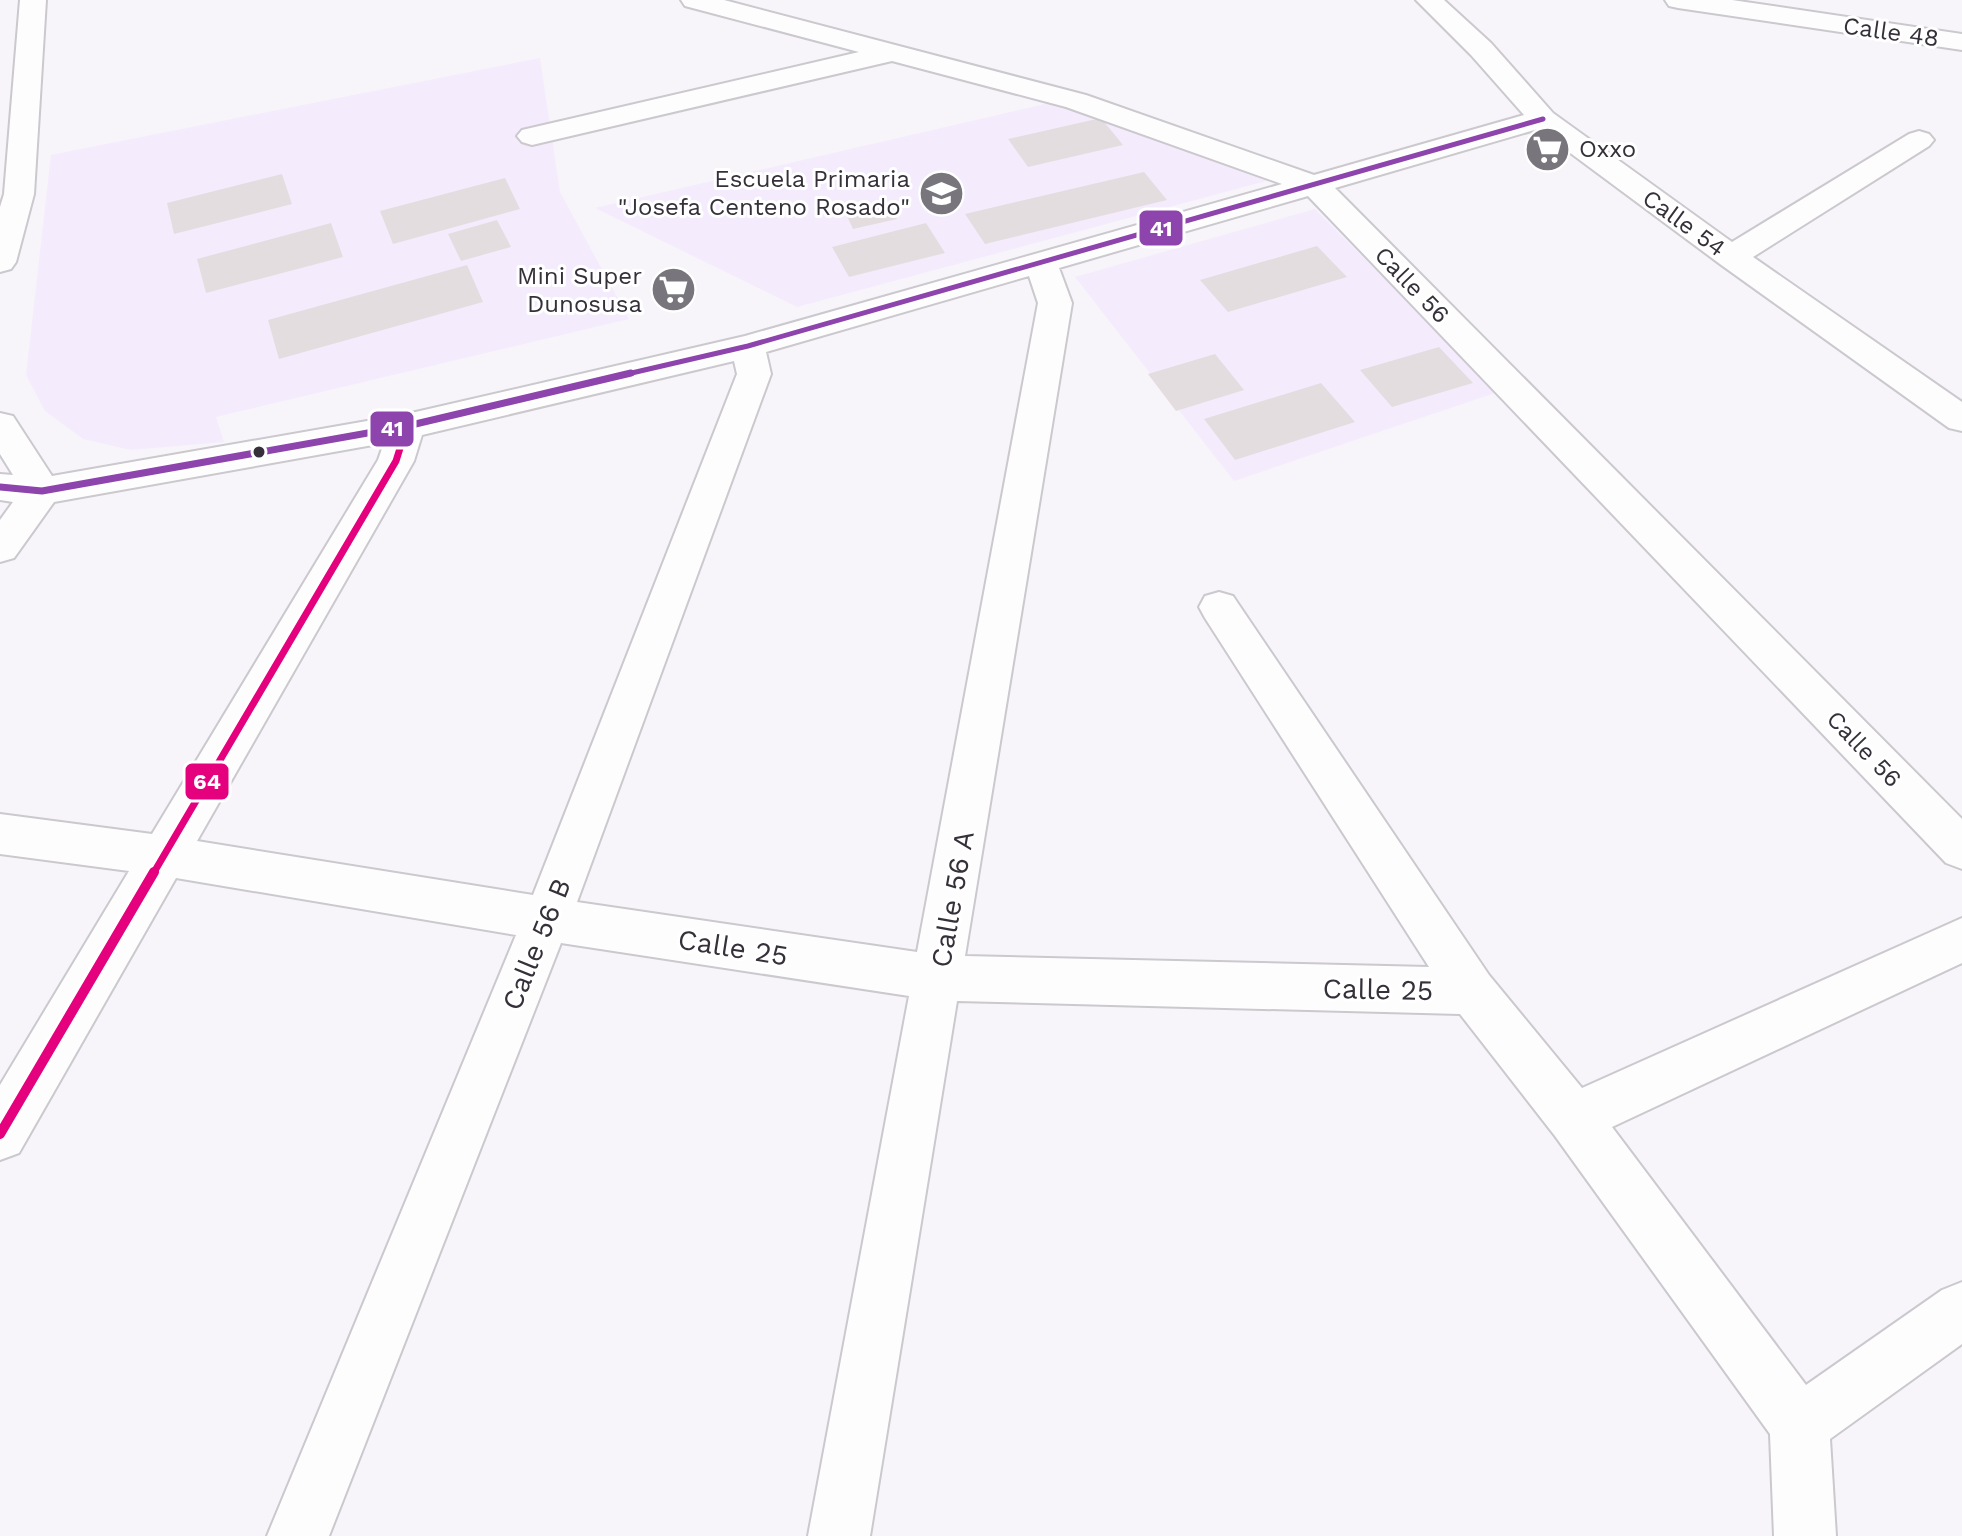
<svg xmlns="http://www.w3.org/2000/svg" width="1962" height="1536" viewBox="0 0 1962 1536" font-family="'Work Sans',sans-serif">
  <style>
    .built { fill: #f4ecfc }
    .building { fill: #e4dddf }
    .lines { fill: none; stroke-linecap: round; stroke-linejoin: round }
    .minor-casing { stroke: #cbc8ce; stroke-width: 4 }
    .minor { fill: #fefdfe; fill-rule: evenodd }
    .bus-1-far1-casing { stroke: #fff; stroke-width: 9 }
    .bus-1-casing { stroke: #fff; stroke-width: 12 }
    .bus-2-far1-casing { stroke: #fff; stroke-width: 12 }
    .bus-2-casing { stroke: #fff; stroke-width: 16 }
    .bus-1-far1 { stroke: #8e44ad; stroke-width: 5 }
    .bus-1 { stroke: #8e44ad; stroke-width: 7 }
    .bus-2-far1 { stroke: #e5007d; stroke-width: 7 }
    .bus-2 { stroke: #e5007d; stroke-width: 10 }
    .bus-dot { fill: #353039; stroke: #fff; stroke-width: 3 }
    .labels { text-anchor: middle; stroke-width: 6; stroke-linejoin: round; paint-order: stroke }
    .far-street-label { font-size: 24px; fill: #353039; stroke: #fff }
    .far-poi-label { font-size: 24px; fill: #353039; stroke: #fff; text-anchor: end }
    .street-label { font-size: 28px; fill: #353039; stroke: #fff }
    .line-badge { stroke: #fff; stroke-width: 3 }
    .badge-label { font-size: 22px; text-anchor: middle; font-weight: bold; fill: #fff }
  </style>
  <rect width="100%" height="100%" fill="#f7f4fa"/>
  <g class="built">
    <path d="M540 58 560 192 629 319 216 417 224 442 131 450 83 439 45 411 26 375 51 155Z"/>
    <path d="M1058 101 1278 178 797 307 595 208Z"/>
    <path d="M1315 209 1498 392 1234 481 1075 277Z"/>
  </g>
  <g class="building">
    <path d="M1101 118 1123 145 1028 167 1008 139Z"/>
    <path d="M1144 172 1167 200 985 244 965 214Z"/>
    <path d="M282 174 292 204 174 234 167 203Z"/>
    <path d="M505 178 520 209 393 244 380 211Z"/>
    <path d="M889 204 897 219 853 229 846 214Z"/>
    <path d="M497 220 511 247 461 261 448 234Z"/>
    <path d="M331 223 343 257 206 293 197 259Z"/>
    <path d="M926 223 945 253 849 277 832 247Z"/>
    <path d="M1317 246 1347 277 1228 312 1200 280Z"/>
    <path d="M467 265 483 302 279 359 268 320Z"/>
    <path d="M1439 347 1473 383 1392 407 1360 370Z"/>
    <path d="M1215 354 1244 390 1176 411 1148 374Z"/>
    <path d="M1321 383 1355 422 1235 460 1204 419Z"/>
  </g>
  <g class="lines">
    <defs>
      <g id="minor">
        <path d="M20 0H46L34 194 16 262 11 269 0 272V207L4 194Z"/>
        <path d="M681 0H724L1086 95 1314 175 1524 115 1471 55 1416 0H1444L1491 43 1553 113 1732 242 1909 134 1919 131 1929 134 1934 140 1929 146 1753 257 1962 402V431L1949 428 1720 264 1538 129 1335 188 1962 819V869L1946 863 1308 196 1059 268 1072 303 965 956 1429 967 1205 618 1199 607 1205 596 1219 592 1233 596 1489 975 1582 1088 1962 918V963L1612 1127 1806 1385 1942 1290 1962 1282V1344L1830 1439 1836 1536H1774L1770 1434 1555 1136 1460 1014 957 1001 870 1536H808L909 996 561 943 329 1536H267L516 935 176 878 19 1153 0 1160V1085L129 871 0 854V814L152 834 378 460 384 443 54 502 14 558 0 562V520L13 502 0 500V474L13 475 0 454V413L13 416 52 476 407 414 745 336 1282 184 1066 107 892 61 532 145 522 142 517 136 522 130 859 52 685 6ZM1029 276 1038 303 917 952 577 902 771 374 766 352ZM734 361 737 374 533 895 197 841 414 461 422 435Z"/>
        <path d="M1665 0H1732L1962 34V50L1678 8 1669 6Z"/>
      </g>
    </defs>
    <use href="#minor" class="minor-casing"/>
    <use href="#minor" class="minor"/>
    <defs>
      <path id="bus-1-far1" d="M623 375 748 346 1543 119"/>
      <path id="bus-1" d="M0 487 42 491 407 426 631 373"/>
      <path id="bus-2-far1" d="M153 874 396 461 407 426"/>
      <path id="bus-2" d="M0 1134 154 872"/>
    </defs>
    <use href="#bus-1-far1" class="bus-1-far1-casing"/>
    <use href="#bus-1" class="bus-1-casing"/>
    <use href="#bus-2-far1" class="bus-2-far1-casing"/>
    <use href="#bus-2" class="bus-2-casing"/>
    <use href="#bus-1-far1" class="bus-1-far1"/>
    <use href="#bus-1" class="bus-1"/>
    <use href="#bus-2-far1" class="bus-2-far1"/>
    <use href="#bus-2" class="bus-2"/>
  </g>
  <defs>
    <symbol id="supermarket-disc" viewBox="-11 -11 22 22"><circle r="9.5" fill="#79757d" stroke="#fff"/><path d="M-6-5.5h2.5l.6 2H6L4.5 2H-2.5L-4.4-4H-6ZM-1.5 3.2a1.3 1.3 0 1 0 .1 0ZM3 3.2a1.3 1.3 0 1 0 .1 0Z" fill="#fff"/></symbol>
    <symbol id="school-disc" viewBox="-11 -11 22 22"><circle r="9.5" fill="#79757d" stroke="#fff"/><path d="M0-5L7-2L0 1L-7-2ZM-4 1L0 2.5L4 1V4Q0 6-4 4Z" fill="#fff"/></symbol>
  </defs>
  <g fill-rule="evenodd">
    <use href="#supermarket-disc" x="1522" y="124" width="51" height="51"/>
    <use href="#school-disc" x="916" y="168" width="51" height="51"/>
    <use href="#supermarket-disc" x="648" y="264" width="51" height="51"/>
  </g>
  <circle class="bus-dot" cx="259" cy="452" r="7"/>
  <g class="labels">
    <g class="far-street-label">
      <text transform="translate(1891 32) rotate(8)" y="8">Calle 48</text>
      <text transform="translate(1684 223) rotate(36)" y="8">Calle 54</text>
      <text transform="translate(1412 285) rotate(46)" y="8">Calle 56</text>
      <text transform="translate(1864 749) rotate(46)" y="8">Calle 56</text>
    </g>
    <g class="far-poi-label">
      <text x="1579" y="157" text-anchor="start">Oxxo</text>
      <text x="910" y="187">Escuela Primaria<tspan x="910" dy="28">"Josefa Centeno Rosado"</tspan></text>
      <text x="642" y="284">Mini Super<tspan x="642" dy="28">Dunosusa</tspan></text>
    </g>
    <g class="street-label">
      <text transform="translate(952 899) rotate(-80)" y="10">Calle 56 A</text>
      <text transform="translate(536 944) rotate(-68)" y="10">Calle 56 B</text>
      <text transform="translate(733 947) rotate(9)" y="10">Calle 25</text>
      <text transform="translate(1378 989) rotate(1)" y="10">Calle 25</text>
    </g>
  </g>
  <g class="line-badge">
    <rect x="1138" y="209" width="46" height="38" rx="8" fill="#8e44ad"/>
    <rect x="369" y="410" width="46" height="38" rx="8" fill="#8e44ad"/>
    <rect x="184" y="762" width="46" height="39" rx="8" fill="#e5007d"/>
  </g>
  <g class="badge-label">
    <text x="1161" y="236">41</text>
    <text x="392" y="436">41</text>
    <text x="207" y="789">64</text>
  </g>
</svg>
